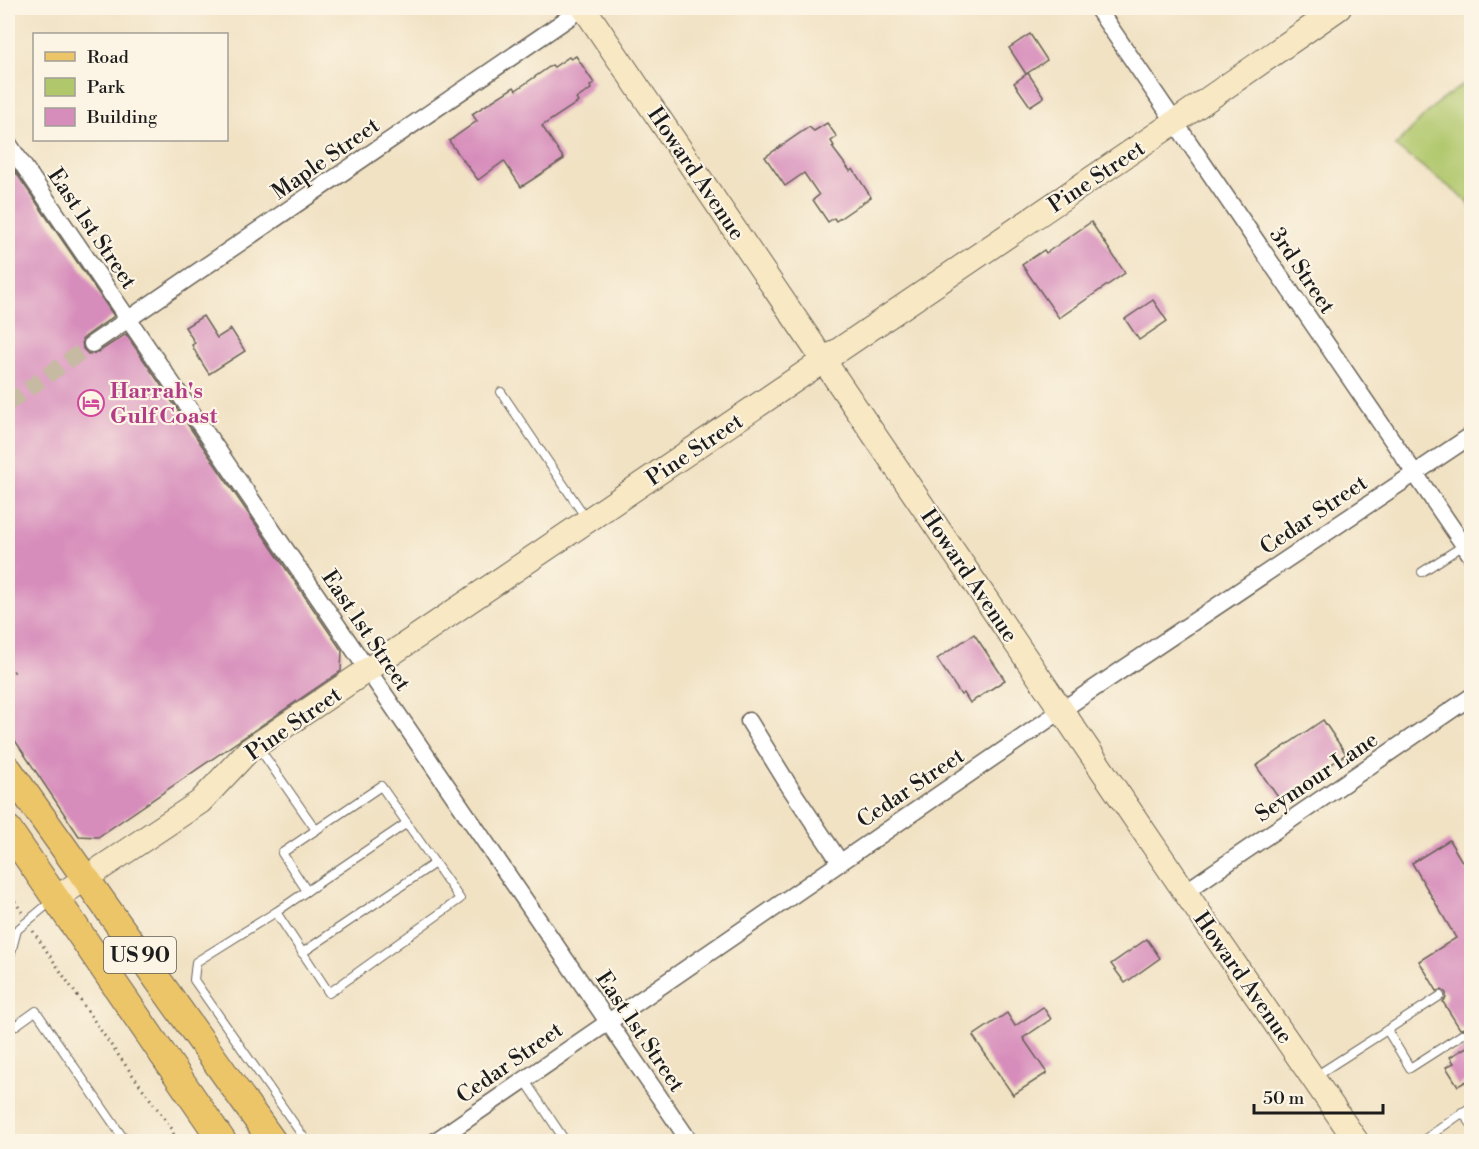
<svg xmlns="http://www.w3.org/2000/svg" width="1479" height="1149" viewBox="0 0 1479 1149" font-family="'Libre Bodoni',serif">
  <style>
    .green { fill: #b0c76c; stroke: #667244; stroke-width: 1.5 }
    .building { fill: #d78dbb }
    .lines { fill: none; stroke-linecap: round; stroke-linejoin: round }
    .street-tunnel { stroke: #c6baa2; stroke-width: 16; stroke-dasharray: 16 8; stroke-linecap: butt }
    .lane-casing { stroke: #676157; stroke-width: 10 }
    .street-casing { stroke: #676157; stroke-width: 19 }
    .secondary-casing { stroke: #676157; stroke-width: 26 }
    .primary-casing { stroke: #676157; stroke-width: 29 }
    .path { stroke: #676157; stroke-width: 3; stroke-dasharray: 1.5 4.5; stroke-linecap: butt }
    .lane { stroke: #fff; stroke-width: 8 }
    .street { stroke: #fff; stroke-width: 16 }
    .secondary { stroke: #f8e8c3; stroke-width: 24 }
    .primary { stroke: #edc569; stroke-width: 27 }
    .labels { text-anchor: middle; stroke-width: 4.5; stroke-linejoin: round; paint-order: stroke }
    .shield { fill: #fcf5e5; stroke: #5f5d58; stroke-width: 1.5 }
    .shield-label { font-size: 21px; font-weight: bold; fill: #1c1c1c }
    .street-label { font-size: 22px; fill: #1c1c1c; stroke: #fcf5e5 }
    .hotel-label { font-size: 22px; font-weight: bold; fill: #b23c85; stroke: #fcf5e5; text-anchor: start }
  </style>
  <rect width="100%" height="100%" fill="#fcf5e5"/>
  <filter id="ink" filterUnits="userSpaceOnUse"><feTurbulence type="fractalNoise" baseFrequency=".0167" numOctaves="2"/><feDisplacementMap in="SourceGraphic" scale="12" xChannelSelector="R" yChannelSelector="G"/><feConvolveMatrix kernelMatrix="1 2 1 2 8 2 1 2 1" color-interpolation-filters="sRGB"/></filter>
  <filter id="wash" filterUnits="userSpaceOnUse"><feTurbulence type="fractalNoise" baseFrequency=".008" numOctaves="4" result="noise"/><feDisplacementMap in="SourceGraphic" scale="24" xChannelSelector="R" yChannelSelector="G"/><feGaussianBlur stdDeviation="1.35" result="paint"/><feColorMatrix in="noise" values="0 0 0 0 0 0 0 0 0 0 0 0 0 0 0 0 0 1.4 0 .05"/><feComposite in="paint" operator="in"/></filter>
  <g filter="url(#wash)">
    <rect width="100%" height="100%" fill="#f1e2c4"/>
    <path class="green" d="M1471 79V209L1465 199 1395 146 1437 103Z"/>
    <g id="blocks">
      <g class="building">
        <path d="M1030 34 1047 60 1026 74 1009 48Z"/>
        <path d="M576 56 594 83 590 86 591 89 576 99 578 102 542 126 564 159 521 187 504 161 478 180 449 141 477 121 472 114 514 87 516 90 552 65 554 67 569 57 571 59Z"/>
        <path d="M1028 73 1044 97 1030 106 1014 83Z"/>
        <path d="M827 123 837 137 831 141 834 146 832 147 850 171 853 169 871 197 836 221 834 218 828 222 813 200 819 195 804 173 785 186 765 157 809 127 814 131Z"/>
        <path d="M8 161 114 316 86 336 82 340 83 349 88 354 97 353 126 334 342 651 341 671 98 837 79 836 8 730Z"/>
        <path d="M1091 222 1125 273 1059 318 1022 265 1044 250 1046 253Z"/>
        <path d="M1153 300 1167 321 1139 340 1125 319Z"/>
        <path d="M203 316 217 338 231 329 245 351 209 374 197 355 192 345 195 343 185 327Z"/>
        <path d="M974 634 1005 680 970 703 964 693 961 695 937 659Z"/>
        <path d="M1323 720 1346 754 1280 800 1256 766Z"/>
        <path d="M1449 840 1472 878V1078L1458 1086 1446 1067 1454 1063 1450 1057 1470 1045 1466 1040 1469 1033 1465 1028 1460 1029 1443 1002 1446 998V993L1442 990 1437 991 1419 961 1456 938 1412 863Z"/>
        <path d="M1147 939 1160 958 1125 983 1111 964Z"/>
        <path d="M1043 1007 1051 1019 1023 1038 1047 1073 1013 1095 973 1036 1007 1013 1015 1026Z"/>
      </g>
    </g>
  </g>
  <g filter="url(#ink)">
    <use href="#blocks" fill-opacity="0" stroke="#676157" stroke-width="1.5"/>
    <g class="lines">
      <path class="street-tunnel" d="M8 403 92 344"/>
      <defs>
        <g id="lane">
          <path d="M501 392 586 518"/>
          <path d="M1422 572 1464 545"/>
          <path d="M259 748 316 830 381 786 460 899 329 993 276 912 196 962 194 980 307 1142"/>
          <path d="M307 891 282 853 316 830"/>
          <path d="M276 912 407 823"/>
          <path d="M302 953 435 863"/>
          <path d="M8 958 10 956 17 930 53 900"/>
          <path d="M1387 1030 1410 1068 1463 1034"/>
          <path d="M8 1031 36 1011 126 1142"/>
          <path d="M1314 1077 1440 996"/>
          <path d="M524 1079 566 1142"/>
          <path d="M1462 1112 1472 1125"/>
          <path d="M1421 1142 1472 1106"/>
        </g>
        <g id="street">
          <path d="M1097 8 1472 557"/>
          <path d="M8 143 690 1142"/>
          <path d="M92 344 583 8"/>
          <path d="M749 721 791 789 840 862"/>
          <path d="M1185 892 1472 696"/>
          <path d="M434 1142 1062 710 1472 435"/>
        </g>
        <g id="secondary">
          <path d="M584 8 1185 892 1357 1142"/>
          <path d="M56 898 200 802 248 751 1175 122 1339 8"/>
        </g>
        <g id="primary">
          <path d="M8 769 273 1142"/>
          <path d="M8 829 223 1142"/>
        </g>
      </defs>
      <use href="#lane" class="lane-casing"/>
      <use href="#street" class="street-casing"/>
      <use href="#secondary" class="secondary-casing"/>
      <use href="#primary" class="primary-casing"/>
      <g class="path">
        <path d="M8 675 15 671"/>
        <path d="M8 891 22 912"/>
        <path d="M33 931 108 1041 172 1129 176 1142"/>
      </g>
      <use href="#lane" class="lane"/>
      <use href="#street" class="street"/>
      <use href="#secondary" class="secondary"/>
      <use href="#primary" class="primary"/>
    </g>
  </g>
  <defs>
    <symbol id="hotel-ring" viewBox="-11 -11 22 22"><circle r="9.5" fill="#fcf5e5" stroke="#d1479c" stroke-width="1.5"/><path d="M-6-4.5h1.5V1H6V5H4.5V3h-9V5H-6ZM-4 0a1.8 1.8 0 1 1 3.6 0ZM.5 0V-2.5h3Q6-2.5 6 0Z" fill="#d1479c"/></symbol>
  </defs>
  <g fill-rule="evenodd">
    <use href="#hotel-ring" x="76" y="388" width="30" height="30"/>
  </g>
  <g class="labels">
    <rect class="shield" x="104" y="937" width="72" height="36" rx="4.5"/>
    <g class="shield-label">
      <text x="140" y="962">US 90</text>
    </g>
    <g class="street-label">
      <text transform="translate(325 158) rotate(-35)" y="8">Maple Street</text>
      <text transform="translate(697 173) rotate(56)" y="8">Howard Avenue</text>
      <text transform="translate(1096 176) rotate(-34)" y="8">Pine Street</text>
      <text transform="translate(93 228) rotate(56)" y="8">East 1st Street</text>
      <text transform="translate(1303 270) rotate(56)" y="8">3rd Street</text>
      <text transform="translate(694 449) rotate(-34)" y="8">Pine Street</text>
      <text transform="translate(1313 514) rotate(-34)" y="8">Cedar Street</text>
      <text transform="translate(970 575) rotate(56)" y="8">Howard Avenue</text>
      <text transform="translate(367 630) rotate(56)" y="8">East 1st Street</text>
      <text transform="translate(293 723) rotate(-35)" y="8">Pine Street</text>
      <text transform="translate(1316 776) rotate(-34)" y="8">Seymour Lane</text>
      <text transform="translate(910 787) rotate(-34)" y="8">Cedar Street</text>
      <text transform="translate(1244 977) rotate(55)" y="8">Howard Avenue</text>
      <text transform="translate(641 1031) rotate(56)" y="8">East 1st Street</text>
      <text transform="translate(509 1062) rotate(-35)" y="8">Cedar Street</text>
    </g>
    <g class="hotel-label">
      <text x="110" y="398">Harrah's<tspan x="110" dy="25">Gulf Coast</tspan></text>
    </g>
  </g>
  <rect width="1479" height="1149" fill="none" stroke="#fcf5e5" stroke-width="30"/>
  <rect x="33" y="33" width="195" height="108" fill="#fcf5e5" stroke="#a29e95" stroke-width="1.5"/>
  <rect x="45" y="52" width="30" height="9" fill="#edc569" stroke="#a29e95" stroke-width="1.5"/>
  <text x="87" y="63" font-size="18" fill="#1c1c1c">Road</text>
  <rect x="45" y="78" width="30" height="18" fill="#b0c76c" stroke="#a29e95" stroke-width="1.5"/>
  <text x="87" y="93" font-size="18" fill="#1c1c1c">Park</text>
  <rect x="45" y="108" width="30" height="18" fill="#d78dbb" stroke="#a29e95" stroke-width="1.5"/>
  <text x="87" y="123" font-size="18" fill="#1c1c1c">Building</text>
  <path d="M1254 1104v9h129v-9" fill="none" stroke="#1c1c1c" stroke-width="3"/>
  <text x="1263" y="1104" font-size="18" fill="#1c1c1c" stroke="#fcf5e5" stroke-width="4.5" paint-order="stroke">50 m</text>
</svg>
